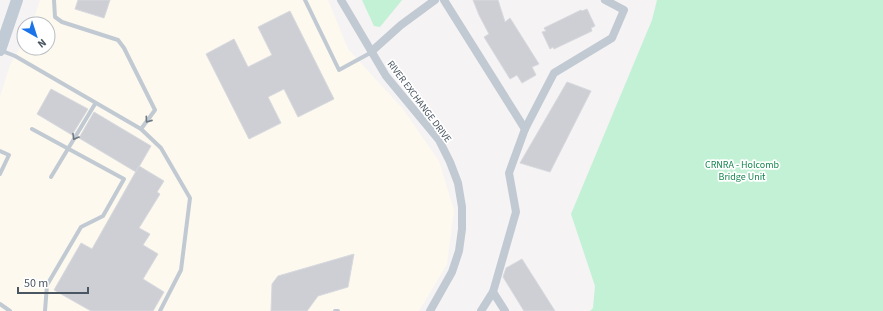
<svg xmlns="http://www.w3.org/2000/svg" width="883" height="311" viewBox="0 0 883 311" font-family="'Source Sans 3',sans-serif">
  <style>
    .commercial { fill: #fdf9ef }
    .green { fill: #c3f1d5 }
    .building { fill: #cdcfd5; stroke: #d7d9de }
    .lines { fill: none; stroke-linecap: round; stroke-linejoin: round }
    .lane { stroke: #c1cad2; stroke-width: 4 }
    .street { stroke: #c1cad2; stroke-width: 8 }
    .secondary { stroke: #c1cbd6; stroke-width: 12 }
    .oneway { stroke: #6e7983 }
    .labels { text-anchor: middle; stroke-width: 3.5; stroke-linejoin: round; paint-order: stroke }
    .street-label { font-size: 10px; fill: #4a5661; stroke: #fff }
    .park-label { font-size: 10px; fill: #17864f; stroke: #fff }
  </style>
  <rect width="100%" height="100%" fill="#f5f3f3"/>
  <path class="commercial" d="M40 0H328L348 49 403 109 439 161 454 210 447 264 419 311H0V97L10 65 24 41V48H48V24H32Z"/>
  <g class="green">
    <path d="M362 0H402L380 27 374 26Z"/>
    <path d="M657 0H883V311H590L593 308 595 286 571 214 652 20Z"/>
  </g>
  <g class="building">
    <path d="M78 0H110L104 18 75 9Z"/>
    <path d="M473 0H498L505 22 510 18 539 64 532 67 536 75 522 83 517 75 510 79 484 37 489 34 479 15Z"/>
    <path d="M587 9 595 26 591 28 592 31 554 49 553 47 550 49 542 32 546 31 544 28 581 10 582 11Z"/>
    <path d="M290 11 334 99 298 117 284 89 268 97 281 123 249 139 206 54 234 39 248 67 272 55 258 27Z"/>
    <path d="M567 82 591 91 550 172 520 163Z"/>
    <path d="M51 89 88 109 72 135 37 114Z"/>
    <path d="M94 112 151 146 136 172 79 138Z"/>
    <path d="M139 166 164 181 157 192 160 194 139 228 150 234 143 245 158 254 143 279 164 292 153 311H91L54 290 81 243 92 249Z"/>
    <path d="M354 254 348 287 318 296 307 311H271L272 284 278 276Z"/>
    <path d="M522 259 555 311H524L503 277 506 268Z"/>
  </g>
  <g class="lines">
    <g class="lane">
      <path d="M54 0 55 17 62 22 118 40 124 48 155 110 141 129"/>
      <path d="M305 0 339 70 372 52"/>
      <path d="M0 50 15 56 141 129 161 148 190 198 181 270 160 311"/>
      <path d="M32 129 124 179 103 216 81 227 47 285 45 311"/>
      <path d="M0 151 9 155 0 174"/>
      <path d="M51 177 95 104"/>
      <path d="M0 304 10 311"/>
      <path d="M335 311H338"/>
    </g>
    <g class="street">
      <path d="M341 0 386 76 439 140 450 162 458 183 462 207V229L459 251 452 272 430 311"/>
      <path d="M444 0 525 129"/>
      <path d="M372 51 401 25 435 0"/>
      <path d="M481 311 493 292"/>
      <path d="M505 311 493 292 516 212 509 173 525 129 554 73 612 38 624 10 605 0"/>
    </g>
    <path class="secondary" d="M0 50 17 0"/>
  </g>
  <defs><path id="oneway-chevron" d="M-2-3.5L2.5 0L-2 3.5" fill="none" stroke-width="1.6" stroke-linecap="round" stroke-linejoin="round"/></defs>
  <g class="oneway">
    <use href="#oneway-chevron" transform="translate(148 120) rotate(125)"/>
    <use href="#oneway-chevron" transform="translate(75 137) rotate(120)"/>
  </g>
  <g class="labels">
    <g class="street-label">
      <text transform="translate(420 101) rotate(53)" y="4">RIVER EXCHANGE DRIVE</text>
    </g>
    <g class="park-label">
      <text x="742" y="168">CRNRA - Holcomb<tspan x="742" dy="12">Bridge Unit</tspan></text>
    </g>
  </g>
  <g transform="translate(36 36) rotate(141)"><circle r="19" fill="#ffffff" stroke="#b7bbc0"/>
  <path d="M0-3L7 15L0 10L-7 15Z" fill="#1a73e8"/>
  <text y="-6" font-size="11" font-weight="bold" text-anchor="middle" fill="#4a5661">N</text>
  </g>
  <path d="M18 287v6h70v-6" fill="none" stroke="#4a5661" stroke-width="2"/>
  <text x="24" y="287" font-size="12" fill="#4a5661" stroke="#ffffff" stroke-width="3" paint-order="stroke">50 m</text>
</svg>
